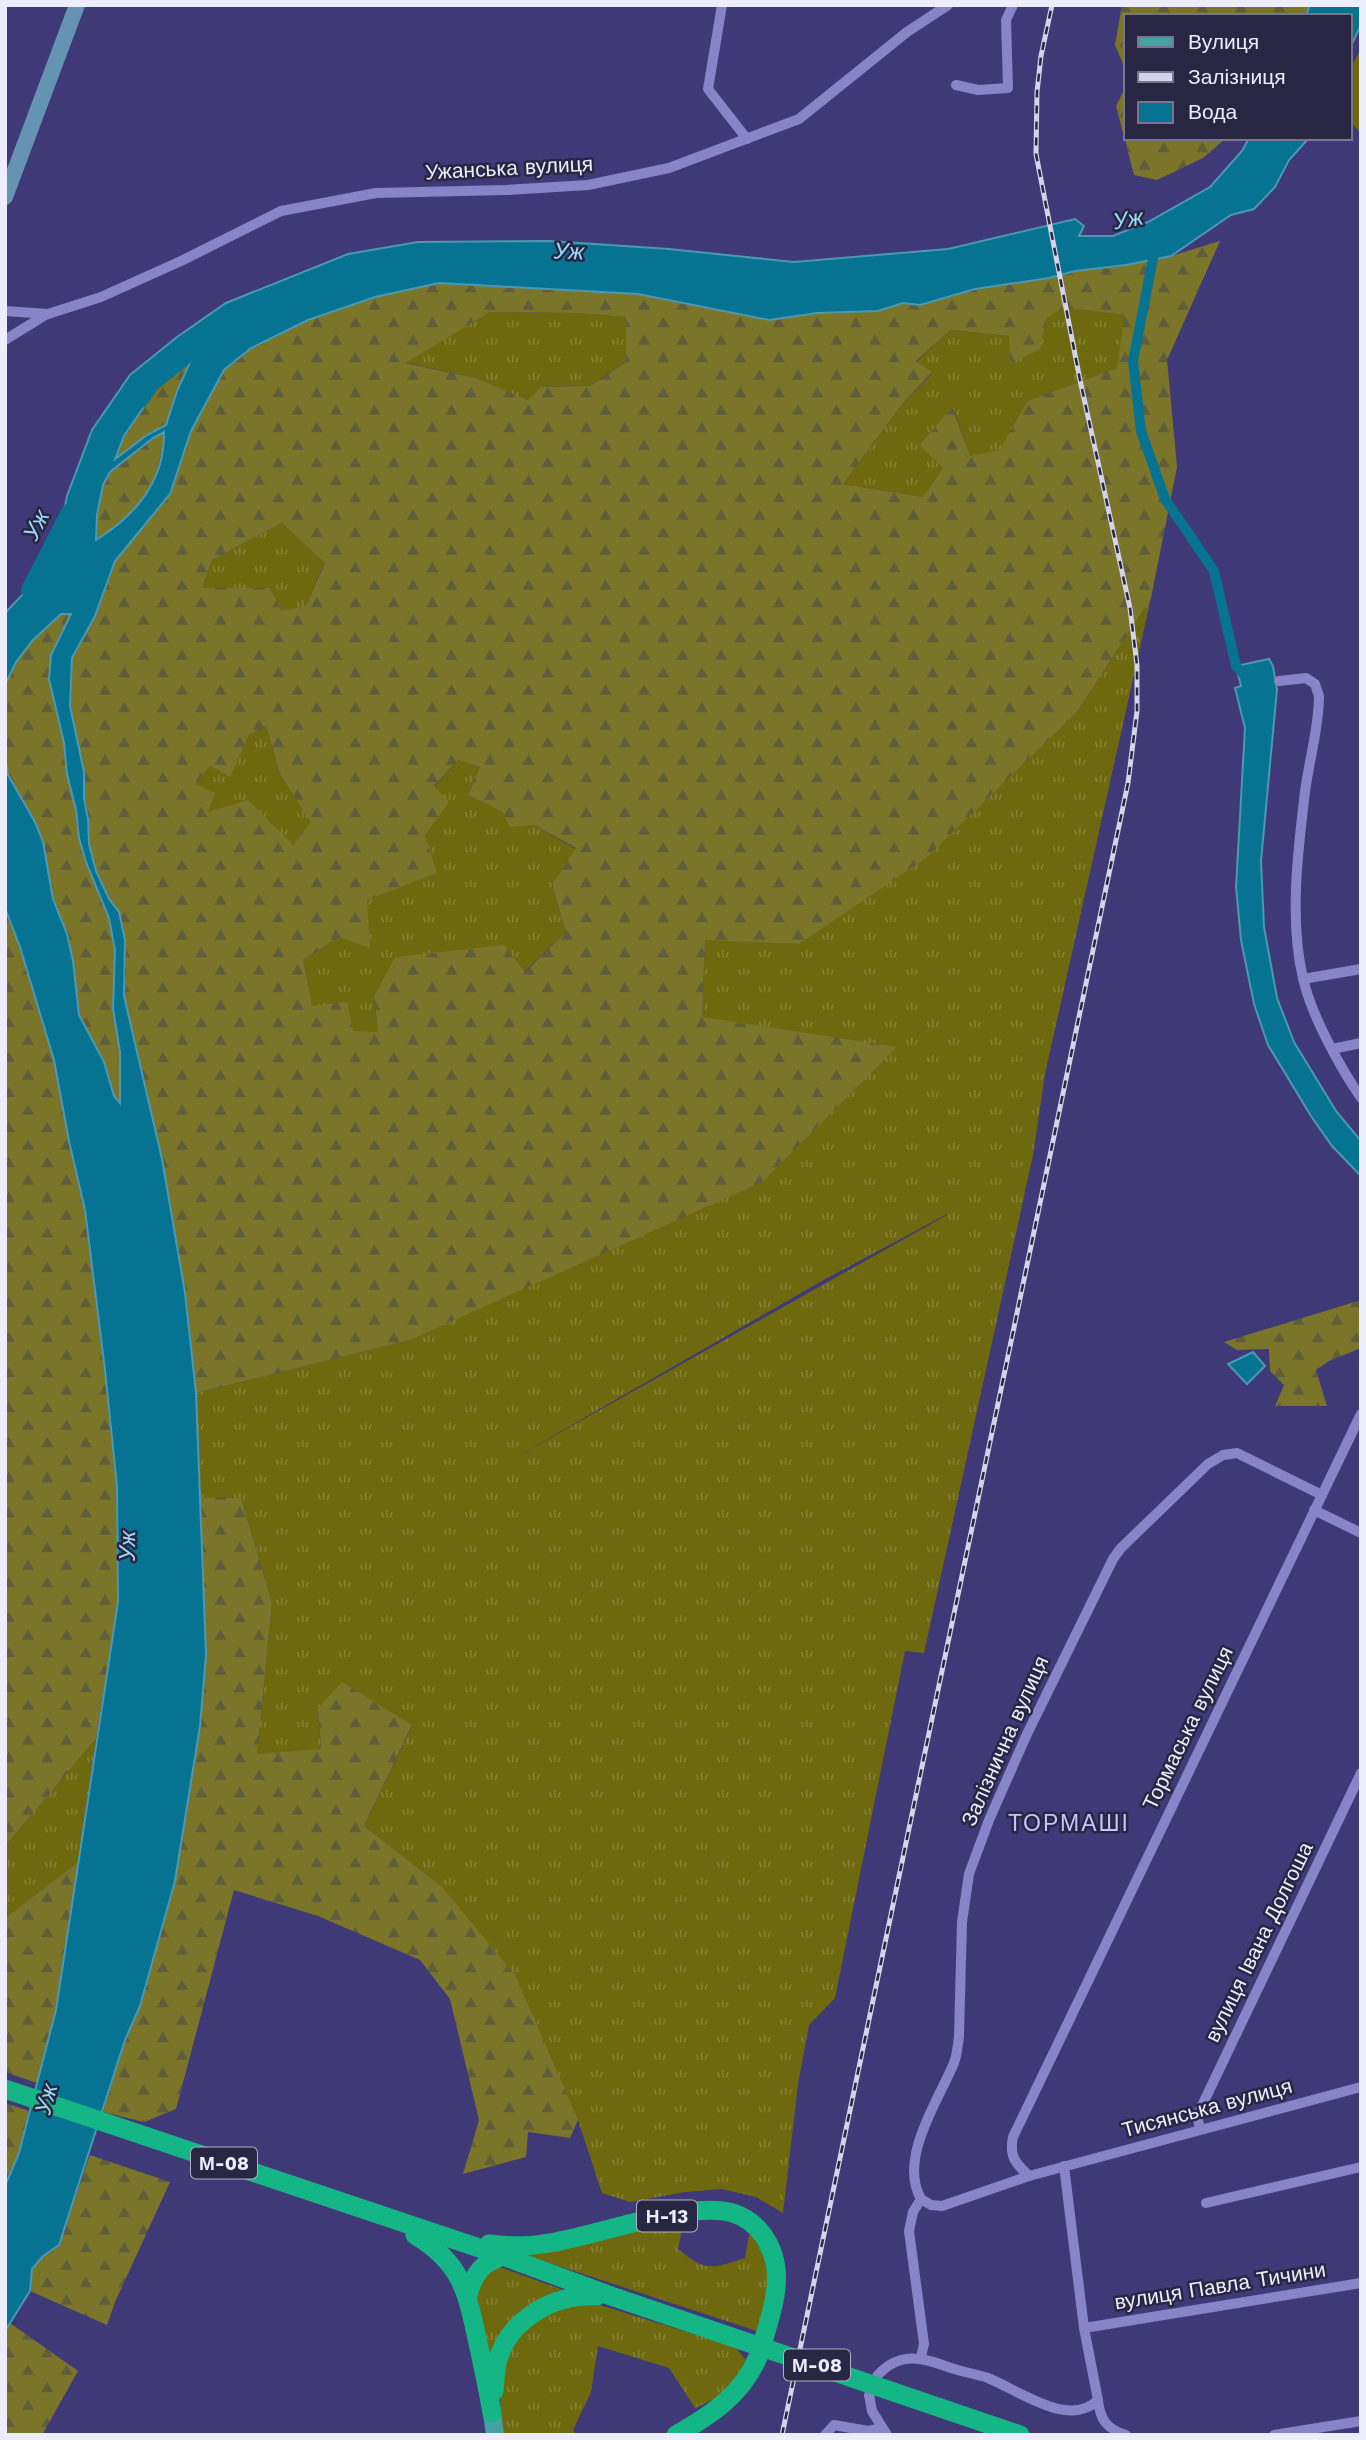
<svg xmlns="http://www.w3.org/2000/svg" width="1366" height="2440" viewBox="0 0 1366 2440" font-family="'Work Sans',sans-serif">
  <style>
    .grass { fill: url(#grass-tufts); fill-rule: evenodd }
    .forest { fill: url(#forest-firs); fill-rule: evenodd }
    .garden { fill: #6e690f }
    .water { fill: #077392; stroke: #4c98b2; stroke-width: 2; fill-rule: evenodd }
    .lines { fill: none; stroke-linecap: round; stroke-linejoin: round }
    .canal { stroke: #077392; stroke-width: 10 }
    .river { stroke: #077392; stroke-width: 18 }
    .street { stroke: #8784c8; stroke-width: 10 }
    .secondary { stroke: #6593b4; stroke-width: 16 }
    .primary { stroke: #43a2a0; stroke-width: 18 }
    .highway { stroke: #15b686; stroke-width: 19 }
    .rail-casing { stroke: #d4d3ea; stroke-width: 5 }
    .rail { stroke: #282642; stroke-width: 2.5; stroke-dasharray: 8; stroke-linecap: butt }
    .labels { text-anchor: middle; stroke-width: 5; stroke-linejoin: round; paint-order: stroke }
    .shield { fill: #282642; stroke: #b2b1c5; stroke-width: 2 }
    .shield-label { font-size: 19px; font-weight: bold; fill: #ededfd }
    .street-label { font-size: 21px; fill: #ededfd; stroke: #282642 }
    .water-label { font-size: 23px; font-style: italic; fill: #99dbf6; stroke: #282642 }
    .neighbourhood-label { font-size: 23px; letter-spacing: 2px; fill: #c4c3fd; stroke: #282642 }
  </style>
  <defs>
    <pattern id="grass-tufts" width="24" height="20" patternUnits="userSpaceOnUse" patternTransform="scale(1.75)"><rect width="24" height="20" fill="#6e690f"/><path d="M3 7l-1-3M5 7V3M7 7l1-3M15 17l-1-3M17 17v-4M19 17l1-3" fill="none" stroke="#837f33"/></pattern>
    <pattern id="forest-firs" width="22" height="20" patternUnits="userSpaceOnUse" patternTransform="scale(1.75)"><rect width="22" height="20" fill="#7a7529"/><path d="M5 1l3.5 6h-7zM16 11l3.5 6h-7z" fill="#605e3a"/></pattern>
  </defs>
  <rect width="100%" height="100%" fill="#403977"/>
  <g class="grass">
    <path d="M1062 307 1126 315 1117 368 1027 401 1001 450 970 457 953 408 943 468 923 497 843 484 903 403 932 373 916 362 951 330 1010 336 1011 364 1039 349 1046 318Z"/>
    <path d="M490 312 576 313 627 317V361L590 386 540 387 528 401 476 378 403 362Z"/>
    <path d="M282 523 325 562 306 606 281 612 270 588H202L212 560Z"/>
    <path d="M1151 598 1045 1074 1033 1155 924 1653 905 1651 835 1998 809 2025 798 2084 783 2213 756 2197 722 2189 685 2192 630 2202 602 2193 578 2120 441 1886 364 1826 412 1726 318 1708 321 1750 257 1754 272 1603 241 1498 200 1497 196 1393 410 1340 702 1017 705 939 799 944 1077 712ZM947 1214V1215L511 1460 820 1282Z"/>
    <path d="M266 726 280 774 312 822 293 845 271 825 207 813 195 784 210 766 230 776 249 735Z"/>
    <path d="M458 760 480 767 468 795 534 825 576 849 552 885 566 932 524 972 374 997 378 1032H353L311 1007 303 960 339 937 366 900 436 873 425 835 434 787Z"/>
    <path d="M96 1739 78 1862 5 1918V1846Z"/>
    <path d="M684 2218 678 2249C706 2272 711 2269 745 2258L750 2230 770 2268 768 2299 757 2331 525 2255Z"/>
    <path d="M497 2266 566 2291 492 2366 476 2301 484 2275Z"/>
    <path d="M590 2302 735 2347 746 2360C731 2390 725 2395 695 2408L669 2368 598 2346 591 2392 573 2430 576 2435H502L499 2378 504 2355 540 2314Z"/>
  </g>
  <g class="forest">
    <path d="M1122 5H1310L1306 16H1126V71L1115 45Z"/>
    <path d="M1126 86V138H1226L1203 158 1157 180 1134 175 1116 106Z"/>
    <path d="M1220 241 1167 360 1177 467 1151 598 1077 712 926 858 799 944 705 940 702 1017 897 1047 762 1182 410 1340 196 1393 185 1293 162 1159 124 996 126 970 119 912 109 899 96 871 89 844 88 819 84 799V772L70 706 72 658 95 616 115 561 170 494 191 431 224 370 251 348 308 320 375 297 439 283 639 294 769 320 817 313 878 311 903 303 920 305 975 289 1049 278 1075 271 1126 265 1171 256ZM1062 307 1125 315 1117 368 1027 401 1000 450 970 456 952 407 920 445 943 468 923 497 843 484 903 403 932 372 916 361 951 330 1009 336 1011 364 1040 349 1046 319ZM490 312 576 313 626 317V362L590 386 540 387 528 400 476 378 405 363ZM282 523 325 563 306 606 281 611 270 588H202L212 560ZM266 726 280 774 311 822 293 845 248 800 208 812 215 793 196 784 210 766 230 777 249 735ZM458 760 480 767 468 795 502 811 510 827 534 825 576 848 552 885 566 932 525 972 504 945 395 957 374 997 378 1032 353 1031 347 1002 312 1006 303 960 339 937 370 948 367 900 437 873 425 835 449 802 434 786Z"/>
    <path d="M189 344H198L177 391 166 425 147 435 115 460 124 436 143 408 153 380 168 362Z"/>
    <path d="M165 431C158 486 143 510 96 541L97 515 103 485 110 472 153 438Z"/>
    <path d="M61 614H72L64 743 67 774 76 810 79 838 86 862 109 918 115 950 113 1009 120 1052 121 1104 114 1096 104 1062 79 1015 67 934 53 899 43 842 35 822 8 775 5 755 6 683 16 662 33 640Z"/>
    <path d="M5 908 20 947 54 1060 69 1141 85 1210 105 1370 117 1486 118 1602 96 1739 5 1846Z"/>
    <path d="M1361 1300V1348L1329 1361 1316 1370 1327 1406H1275L1284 1385 1270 1371 1269 1349 1237 1350 1224 1342Z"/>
    <path d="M200 1497 241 1498 272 1603 257 1754 321 1749 318 1708 342 1682 412 1725 364 1826 441 1886 515 1975 578 2120 570 2138 528 2132 526 2157 463 2174 479 2120 450 1999 420 1960 318 1916 234 1890 176 2109 144 2122 103 2112 125 2040 140 2006 200 1726 206 1655Z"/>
    <path d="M78 1862 56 2010 37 2083 5 2072V1918Z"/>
    <path d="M5 2103 29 2111 19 2153 5 2186Z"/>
    <path d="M90 2155 170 2182 115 2302 107 2325 30 2291 32 2269 43 2256 59 2245Z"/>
    <path d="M10 2323 78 2371 42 2435H5V2331Z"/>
  </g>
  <path class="garden" d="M1361 49V133L1350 122V69Z"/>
  <g class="water">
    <path d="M1310 5H1361V25L1350 48V16H1306Z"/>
    <path d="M1249 138H1309L1289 160 1275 187 1254 209 1231 215 1171 256 1126 265 1075 271 1049 278 975 289 920 305 903 303 878 311 817 313 769 320 638 294 439 283 375 297 308 320 251 348 224 370 191 431 170 494 115 561 95 616 72 658 70 706 84 772V799L88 819 89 844 96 871 109 899 119 912 125 940 124 996 162 1159 185 1293 196 1393 206 1655 200 1726 175 1881 140 2006 125 2040 59 2245 43 2256 32 2269 30 2291 5 2331V2186L19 2153 56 2010 118 1602 117 1486 105 1370 85 1210 69 1141 54 1060 20 947 5 908V755L8 775 35 822 43 842 53 899 67 934 73 961 79 1015 104 1062 114 1096 120 1103V1052L113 1009 115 950 109 918 86 862 79 838 76 810 67 774 64 743 49 679 51 655 71 614H61L33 640 16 662 6 683 5 706V613L29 588 58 542 67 496 92 430 130 375 177 337 226 303 348 254 418 242 550 241 669 249 794 262 948 249 1075 219 1084 226 1079 236H1113L1148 222 1210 187 1242 151ZM189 344 198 345 177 391 166 425 147 435 115 459 124 436 143 408 153 380 168 362ZM164 432C165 480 136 515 96 540L97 515 103 485 110 472 153 438Z"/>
    <path d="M1269 659 1273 666 1277 689 1261 861 1264 927 1277 998 1294 1042 1336 1111 1361 1141V1176L1332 1146 1311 1116 1268 1045 1254 1004 1241 940 1236 887 1245 728 1235 688 1241 686 1236 666Z"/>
    <path d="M1253 1352 1265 1366 1247 1384 1228 1364Z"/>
  </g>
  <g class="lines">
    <path class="canal" d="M1155 248 1133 361 1141 431 1165 499 1214 571 1236 666 1244 675"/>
    <g class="river">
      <path d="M140 399 150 384 215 331"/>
      <path d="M30 590 70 512"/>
    </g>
    <g class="street">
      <path d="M722 5 708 89 747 139"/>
      <path d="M956 85 978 90 1008 88 1006 20 1013 5"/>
      <path d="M5 311 48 314 101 297 181 261 281 211 376 193 506 190 588 185 669 168 799 119 907 32 948 5"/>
      <path d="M5 340 47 314"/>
      <path d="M1279 681 1306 678 1315 684 1319 696C1319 728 1309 760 1305 792 1298 849 1289 921 1303 978 1311 1015 1340 1067 1361 1098"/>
      <path d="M1303 979 1361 969"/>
      <path d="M1332 1049 1361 1043"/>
      <path d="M1361 1414 1013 2137C1009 2156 1015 2163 1029 2176L1361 2087"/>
      <path d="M1314 1510 1361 1533"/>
      <path d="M1200 2128 1197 2116 1361 1773"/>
      <path d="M921 2199 931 2205 942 2206 1029 2176"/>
      <path d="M1206 2203 1361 2167"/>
      <path d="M1084 2328 1361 2283"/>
      <path d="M921 2357 924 2344 909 2231 913 2212 921 2199C898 2159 938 2101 954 2063 957 2055 958 2045 959 2036L962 1922 969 1874 989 1820 1027 1734 1113 1559 1121 1548 1208 1464 1223 1455 1237 1453 1322 1495"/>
      <path d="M877 2376C900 2350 923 2358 951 2368 963 2372 976 2374 988 2378 1018 2390 1069 2429 1098 2400L1084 2328 1064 2166"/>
      <path d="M869 2395 872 2411 887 2435"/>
      <path d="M1098 2400C1100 2420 1107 2429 1126 2435"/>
      <path d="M825 2435 834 2425 868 2431 880 2428"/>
      <path d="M1274 2435 1361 2421"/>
    </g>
    <path class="secondary" d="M5 197 77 5"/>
    <path class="primary" d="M492 2413 495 2435"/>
    <g class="highway">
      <path d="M5 2089 503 2256 611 2296 1020 2435"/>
      <path d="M415 2235C462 2263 467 2292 478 2343 483 2366 488 2389 492 2413"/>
      <path d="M489 2244C507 2246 525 2247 542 2244 595 2238 683 2200 733 2213 745 2217 756 2225 763 2235 786 2267 775 2303 764 2338"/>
      <path d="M468 2296C473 2275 482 2262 503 2256"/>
      <path d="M494 2391C495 2382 495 2372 497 2363 508 2319 554 2294 597 2296"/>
      <path d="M676 2435C711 2415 742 2395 758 2357"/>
    </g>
    <defs>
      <path id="rail" d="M782 2435 1128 783 1137 711V665L1130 608 1080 380 1036 154 1037 92 1041 56 1052 5"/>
    </defs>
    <use href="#rail" class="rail-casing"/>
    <use href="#rail" class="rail"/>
  </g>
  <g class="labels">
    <g class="shield">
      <rect x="191" y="2147.5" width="66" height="31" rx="5"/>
      <rect x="637" y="2200.5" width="60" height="31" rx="5"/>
      <rect x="784" y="2349.5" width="66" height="31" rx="5"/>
    </g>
    <g class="shield-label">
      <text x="224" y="2170">М-08</text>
      <text x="667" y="2223">Н-13</text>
      <text x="817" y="2372">М-08</text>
    </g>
    <g class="street-label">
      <text transform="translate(509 168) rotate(-3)" y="7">Ужанська вулиця</text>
      <text transform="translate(1188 1728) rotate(-64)" y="7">Тормаська вулиця</text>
      <text transform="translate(1005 1741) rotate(-66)" y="7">Залізнична вулиця</text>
      <text transform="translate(1259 1942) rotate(-64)" y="7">вулиця Івана Долгоша</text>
      <text transform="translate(1207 2108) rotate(-15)" y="7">Тисянська вулиця</text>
      <text transform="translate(1220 2286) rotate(-9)" y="7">вулиця Павла Тичини</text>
    </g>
    <g class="water-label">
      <text transform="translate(1128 219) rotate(-10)" y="8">Уж</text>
      <text transform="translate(569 251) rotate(2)" y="8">Уж</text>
      <text transform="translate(36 525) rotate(-63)" y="8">Уж</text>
      <text transform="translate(127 1546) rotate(-89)" y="8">Уж</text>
      <text transform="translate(46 2099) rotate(-75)" y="8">Уж</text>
    </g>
    <g class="neighbourhood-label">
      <text x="1069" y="1831">ТОРМАШІ</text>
    </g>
  </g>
  <rect width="1366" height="2440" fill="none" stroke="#ededfd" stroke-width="14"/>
  <rect x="1124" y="14" width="228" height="126" fill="#282642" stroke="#77768d" stroke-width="2"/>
  <rect x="1138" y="37" width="35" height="10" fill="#43a2a0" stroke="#77768d" stroke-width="2"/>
  <text x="1188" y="49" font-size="21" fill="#ededfd">Вулиця</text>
  <rect x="1138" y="72" width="35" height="10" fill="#d4d3ea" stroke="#77768d" stroke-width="2"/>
  <text x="1188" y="84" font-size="21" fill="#ededfd">Залізниця</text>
  <rect x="1138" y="102" width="35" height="21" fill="#077392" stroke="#77768d" stroke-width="2"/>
  <text x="1188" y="119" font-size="21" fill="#ededfd">Вода</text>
</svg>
